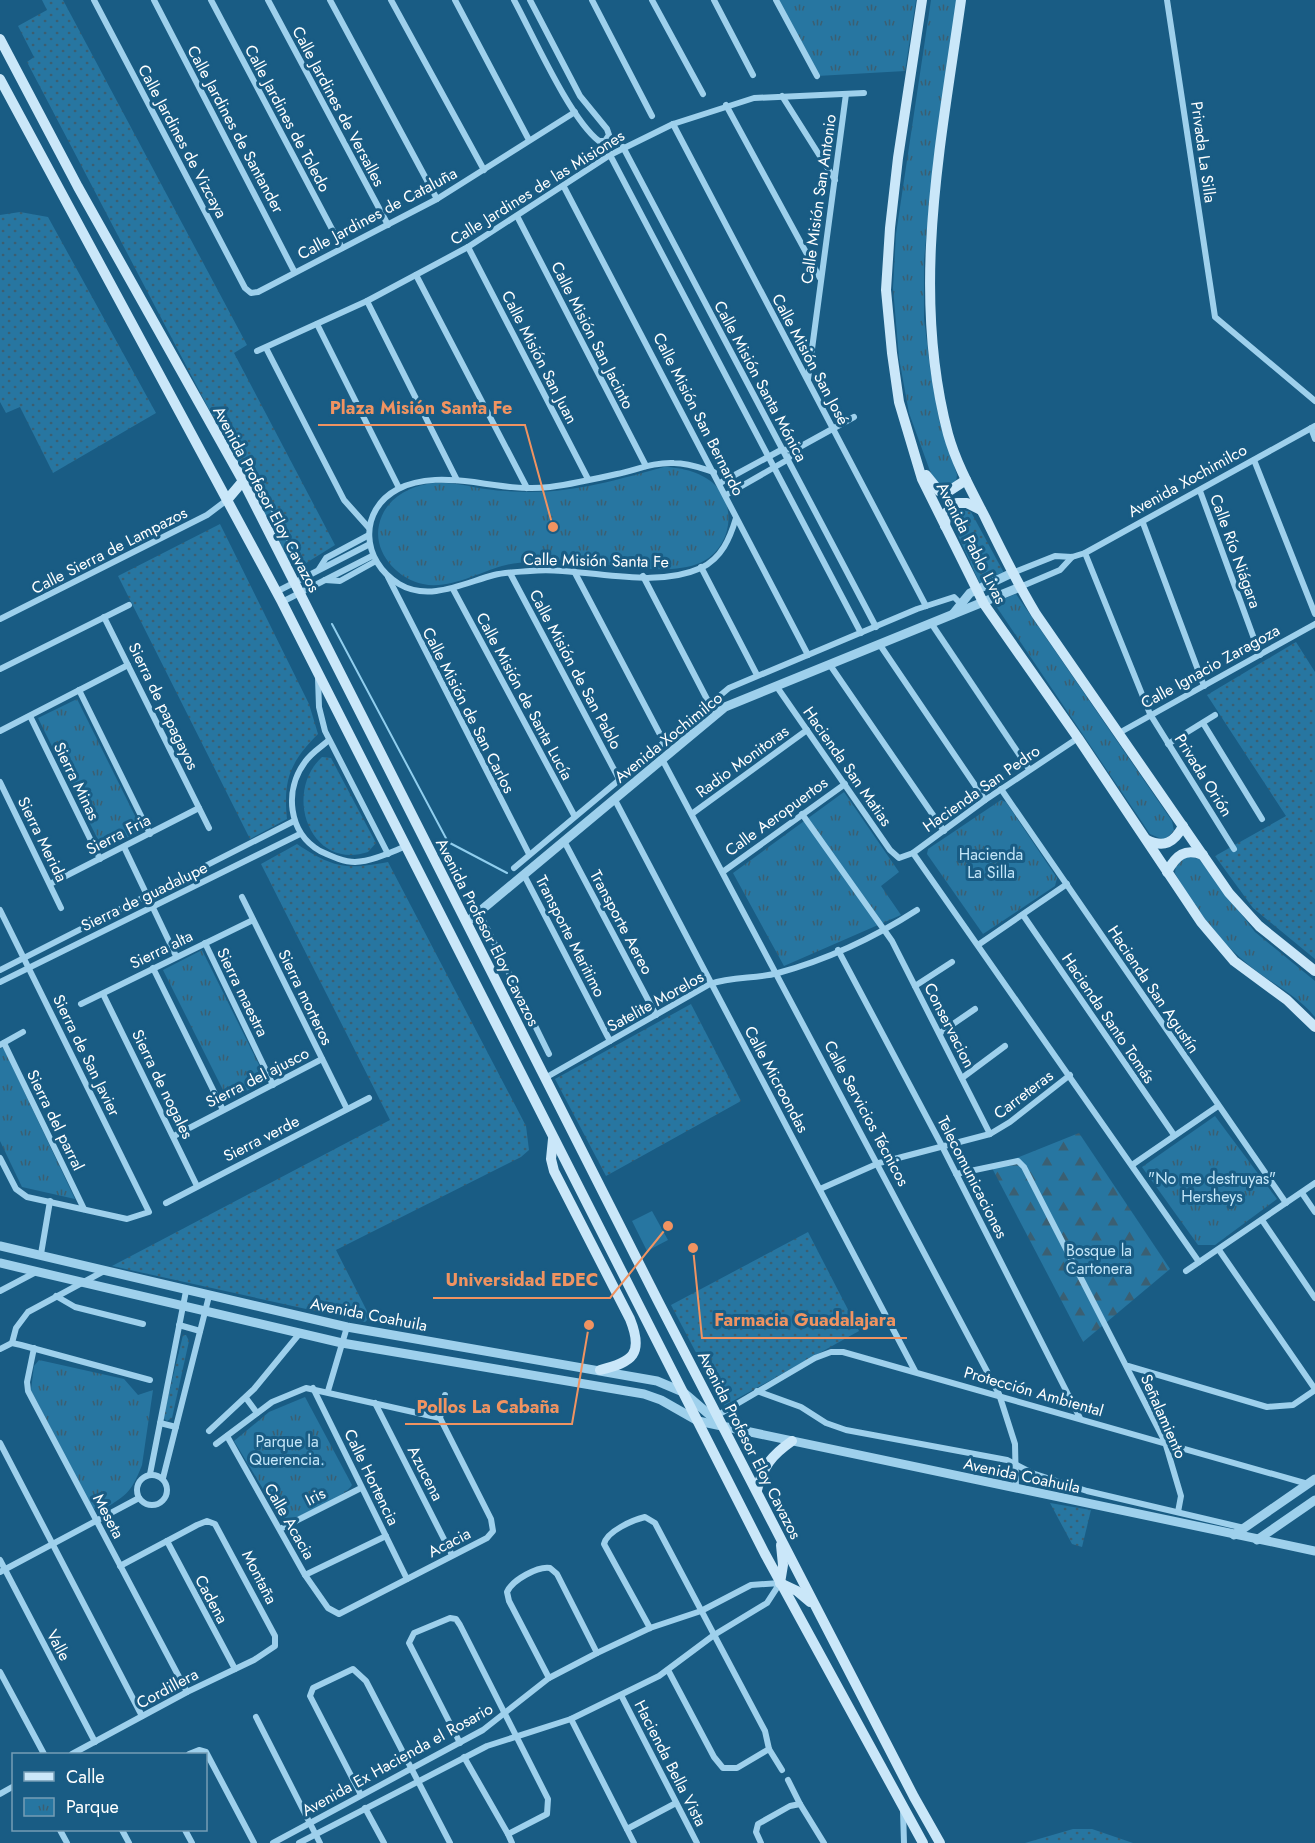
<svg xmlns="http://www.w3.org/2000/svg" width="1315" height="1843" viewBox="0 0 1315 1843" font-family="Jost,sans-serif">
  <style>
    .grass { fill: url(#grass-dots) }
    .forest { fill: url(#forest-firs) }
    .park { fill: url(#park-tufts) }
    .garden { fill: #2776a1 }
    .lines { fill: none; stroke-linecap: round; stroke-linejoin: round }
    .stream { stroke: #90ceee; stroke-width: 2 }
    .minor { stroke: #9ed0ec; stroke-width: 6 }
    .tertiary { stroke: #9ed0ec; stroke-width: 9 }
    .secondary { stroke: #cae7f9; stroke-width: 10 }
    .labels { text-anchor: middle; stroke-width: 6; stroke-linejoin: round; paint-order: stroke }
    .street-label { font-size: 16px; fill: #fff; stroke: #195c84 }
    .park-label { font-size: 16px; fill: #c3e6f9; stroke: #195c84 }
    .leader { fill: none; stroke: #f09361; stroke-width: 2 }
    .callout-dot { fill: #f09361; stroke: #195c84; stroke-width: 2 }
    .callout-label { font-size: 18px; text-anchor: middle; font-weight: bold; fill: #f09361; stroke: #195c84; stroke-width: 6; stroke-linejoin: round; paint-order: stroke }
  </style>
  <defs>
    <pattern id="grass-dots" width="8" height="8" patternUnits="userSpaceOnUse" patternTransform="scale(1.5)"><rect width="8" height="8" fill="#2776a1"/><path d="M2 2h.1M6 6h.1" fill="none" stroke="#3b5f72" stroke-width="1.8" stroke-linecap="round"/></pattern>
    <pattern id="forest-firs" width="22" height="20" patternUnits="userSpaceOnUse" patternTransform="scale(1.5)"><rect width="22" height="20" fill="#2776a1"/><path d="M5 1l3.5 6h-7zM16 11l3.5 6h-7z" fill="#3b5f72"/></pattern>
    <pattern id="park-tufts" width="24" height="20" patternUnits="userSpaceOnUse" patternTransform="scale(1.5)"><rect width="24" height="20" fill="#2776a1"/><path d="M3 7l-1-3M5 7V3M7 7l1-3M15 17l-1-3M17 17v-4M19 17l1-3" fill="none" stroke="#3b5f72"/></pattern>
  </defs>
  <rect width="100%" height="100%" fill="#195c84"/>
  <g class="grass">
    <path d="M42 0H63L247 345 234 353 335 545 303 565 289 562 27 62 34 57 18 26 47 10Z"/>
    <path d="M20 212 48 217 156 413 53 473 20 407 6 413 0 402V215Z"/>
    <path d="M958 509 971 512 1004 573 980 584 951 520 952 513Z"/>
    <path d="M220 524 309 704 318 734C290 762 283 780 287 819L250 839 118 576Z"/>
    <path d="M1296 642 1315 672V959L1253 908 1215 856 1286 816 1207 695Z"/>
    <path d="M322 757 331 758 376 843 368 852C311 871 282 794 322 757Z"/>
    <path d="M297 844C333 868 346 870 388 862L526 1126 529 1150 521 1157 336 1250 370 1317 365 1322 112 1266 390 1120 261 864Z"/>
    <path d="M691 1004 741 1101 606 1176 555 1079Z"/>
    <path d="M808 1232 859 1331 724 1406 671 1305Z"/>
    <path d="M183 1335H186L189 1341 172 1418 167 1421 163 1418Z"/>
    <path d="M1050 1503 1091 1510 1082 1547 1072 1544Z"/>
    <path d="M1073 1829H1092L1133 1843H1025Z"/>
  </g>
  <path class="forest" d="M1079 1133 1170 1269 1083 1342 992 1168Z"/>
  <g class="park">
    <path d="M776 0H916L905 71 817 76Z"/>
    <path d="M931 0H959L930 197 924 260V318L930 368 939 420 957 475 956 482 944 487 934 482 909 413 899 358 893 288 896 234Z"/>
    <path d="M664 467C681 467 705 473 717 487 738 511 729 550 700 563 661 579 596 559 556 561 540 562 521 561 506 565 481 571 450 590 423 584 397 579 373 552 379 525 384 501 405 488 427 484 446 480 467 486 485 489 500 491 516 492 531 492 577 492 620 479 664 467Z"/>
    <path d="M1016 594 1172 821 1174 831 1164 840 1150 834 996 606 998 601Z"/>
    <path d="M77 699 142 830 103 850 38 718Z"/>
    <path d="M844 792 899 872 881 886 901 915 784 966 733 873Z"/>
    <path d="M1001 800 1006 802 1057 878 1055 886 983 934 927 854 928 849Z"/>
    <path d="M1186 856 1199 859 1255 932 1315 981V1017C1297 995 1272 984 1250 966 1220 942 1194 907 1175 873L1176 865Z"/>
    <path d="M202 950 267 1081 228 1100 163 970Z"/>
    <path d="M3 1047 75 1199 22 1187 0 1141V1049Z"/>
    <path d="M1215 1116 1277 1199 1215 1245H1198L1142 1167Z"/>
    <path d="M39 1360 124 1379 138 1395 153 1390 142 1465C130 1496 125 1495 100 1512L92 1508 31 1390 34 1366Z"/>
    <path d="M305 1397 352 1485C346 1496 296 1519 283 1522L234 1441 269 1412Z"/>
  </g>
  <path class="garden" d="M652 1211 668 1240 647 1251 632 1221Z"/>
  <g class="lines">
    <g class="stream">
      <path d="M267 502 297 558"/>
      <path d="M332 624 448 842 507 873"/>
    </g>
    <g class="minor">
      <path d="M94 0 245 288 251 293 258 292 437 199 575 112"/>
      <path d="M154 0 294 271"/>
      <path d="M211 0 342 248"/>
      <path d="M268 0 388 225"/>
      <path d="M330 0 437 199"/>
      <path d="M391 0 484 170"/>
      <path d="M455 0 529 140"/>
      <path d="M514 0C533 35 570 119 599 141H605L609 135 607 129 580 96 530 0"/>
      <path d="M592 0 652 116"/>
      <path d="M652 0 703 94"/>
      <path d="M714 0 753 75"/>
      <path d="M776 0 817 76"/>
      <path d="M1167 0 1215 317 1315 401"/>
      <path d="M782 96 835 180"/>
      <path d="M726 105 820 278"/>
      <path d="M673 124 926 606"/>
      <path d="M623 147 876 627"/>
      <path d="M610 155 861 633"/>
      <path d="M564 187 808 655"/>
      <path d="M517 216 646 466"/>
      <path d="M468 247 588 479"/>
      <path d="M416 275 527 488"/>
      <path d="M367 301 457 480"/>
      <path d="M317 324 399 488"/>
      <path d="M266 348 344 500 369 528"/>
      <path d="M257 351 367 301 468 247 610 155 673 124 754 98 864 93"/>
      <path d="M808 379 846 94"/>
      <path d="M1311 428 1315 439"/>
      <path d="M1254 460 1315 614"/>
      <path d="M714 472C701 468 688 463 674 463 654 462 636 470 617 474 595 479 572 484 550 487 525 490 499 486 474 482 449 479 421 477 398 489 358 510 361 561 399 584 429 602 464 583 494 575 506 572 518 572 530 571 585 566 649 591 701 568 722 558 730 538 736 518"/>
      <path d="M720 483 781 450 796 449"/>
      <path d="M1200 491 1260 655"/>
      <path d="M726 495 787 460 796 449 854 417"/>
      <path d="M1143 523 1204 686"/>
      <path d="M1085 553 1150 714 1234 849"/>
      <path d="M701 567 757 675"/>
      <path d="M319 569 326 558 369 535"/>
      <path d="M574 571 664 742"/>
      <path d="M510 573 619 779"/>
      <path d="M1012 573 1055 556 1072 557 1085 553 1315 426"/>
      <path d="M643 576 709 703"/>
      <path d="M388 577 529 854"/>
      <path d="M325 580 340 581 376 561"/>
      <path d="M1020 587 1060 570 1072 557"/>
      <path d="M453 589 574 815"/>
      <path d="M276 592 368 545"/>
      <path d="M282 602 372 556"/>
      <path d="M104 617 209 828"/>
      <path d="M0 619 207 515 227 500"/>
      <path d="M931 623 1029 769"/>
      <path d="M880 645 985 800"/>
      <path d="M830 665 944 831"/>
      <path d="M0 669 129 605"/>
      <path d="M318 678 319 707 325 731 388 854"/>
      <path d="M777 687 890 850 899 858 913 853 985 800 1078 738"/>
      <path d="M79 690 150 834"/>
      <path d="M30 716 100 859"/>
      <path d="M1203 723 1262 819"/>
      <path d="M0 731 128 665"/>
      <path d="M1119 733 1315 624"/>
      <path d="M329 740C321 747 311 753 305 762 284 790 288 833 320 851 331 856 343 862 355 862 372 861 389 853 404 847"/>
      <path d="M1168 744 1215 715"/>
      <path d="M662 759 999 1394 1015 1444 1016 1489"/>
      <path d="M0 782 61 908"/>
      <path d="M1001 789 1286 1203"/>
      <path d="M615 800 915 1371"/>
      <path d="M693 813 807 730"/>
      <path d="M802 814 892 941 990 1134"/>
      <path d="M564 841 656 1015"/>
      <path d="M124 847 176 956"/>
      <path d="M913 853 1199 1262"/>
      <path d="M514 868 729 688 917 609 954 597 963 606"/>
      <path d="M724 871 845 784"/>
      <path d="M524 875 610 1041"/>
      <path d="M50 884 199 808"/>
      <path d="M242 897 347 1109"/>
      <path d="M0 910 149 1212 127 1219 27 1197 16 1189 0 1158"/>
      <path d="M479 912 549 1054"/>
      <path d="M1023 915 1174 1135"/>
      <path d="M205 943 273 1085"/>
      <path d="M978 945 1067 884"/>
      <path d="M838 950 942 1146 1080 1418"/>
      <path d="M153 968 223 1110"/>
      <path d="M0 970 294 821"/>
      <path d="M0 982 300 834"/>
      <path d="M915 986 952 962"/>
      <path d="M103 994 197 1186"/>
      <path d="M81 1004 253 920"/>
      <path d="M940 1033 975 1009"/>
      <path d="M4 1043 84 1209"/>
      <path d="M0 1045 23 1032"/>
      <path d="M545 1078 710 984C732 976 756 979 778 973 826 960 875 937 917 910"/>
      <path d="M962 1078 1005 1046"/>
      <path d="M174 1136 322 1059"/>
      <path d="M1132 1165 1218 1106"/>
      <path d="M956 1174 1018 1161 1024 1167 1165 1442 1181 1496 1178 1512"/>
      <path d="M820 1189 879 1163 990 1134 1010 1122 1070 1075"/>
      <path d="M1302 1193 1315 1212"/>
      <path d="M166 1203 369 1098"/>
      <path d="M1262 1220 1315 1298"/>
      <path d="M1219 1250 1315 1389"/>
      <path d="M41 1254 50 1201"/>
      <path d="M1186 1271 1315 1183"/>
      <path d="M0 1291 36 1272"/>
      <path d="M56 1296 75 1307 143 1324"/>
      <path d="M179 1325 200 1331"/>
      <path d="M12 1343 16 1328 28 1312 104 1271"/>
      <path d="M34 1348 27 1382 28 1391 187 1692"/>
      <path d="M0 1349 12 1343 21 1345 150 1380"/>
      <path d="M1128 1366 1267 1407 1293 1405 1315 1390"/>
      <path d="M313 1388 407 1579"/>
      <path d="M328 1391 347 1327"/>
      <path d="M757 1391 801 1407 826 1423 846 1430 1007 1460 1032 1473 1087 1491 1244 1528"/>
      <path d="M246 1398 257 1413"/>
      <path d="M375 1403 452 1555"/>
      <path d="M718 1415 815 1358 831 1352H843L1308 1484"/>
      <path d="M440 1418 445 1395"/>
      <path d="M160 1423 176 1427"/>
      <path d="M209 1431 254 1389 300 1333"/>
      <path d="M227 1436 305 1575 328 1608 339 1614 487 1538 493 1531 491 1519 440 1418"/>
      <path d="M0 1443 142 1716"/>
      <path d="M216 1444 272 1402 306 1388 440 1418"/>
      <path d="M150 1474 186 1291"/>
      <circle cx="152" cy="1490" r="15"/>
      <path d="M163 1478 209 1296"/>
      <path d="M280 1529 361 1488"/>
      <path d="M167 1541 235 1669"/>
      <path d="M0 1560 95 1742"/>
      <path d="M0 1572 139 1498"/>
      <path d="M305 1575 386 1536"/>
      <path d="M650 1628 604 1544C607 1531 633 1520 645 1517L655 1523 765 1731 769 1749 737 1768H723L714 1757 668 1670"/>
      <path d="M0 1672 44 1754"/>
      <path d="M549 1678 509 1601 507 1592C512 1580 538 1566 550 1568L557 1574 597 1653"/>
      <path d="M621 1695 697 1843"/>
      <path d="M256 1717 320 1843"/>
      <path d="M571 1719 634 1843"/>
      <path d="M460 1743 409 1643 414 1633 450 1618 456 1619 460 1625 548 1799 547 1814 508 1834 464 1757"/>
      <path d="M769 1749 782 1770"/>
      <path d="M72 1754 187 1692 254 1660 275 1646V1636L215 1524 207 1521 197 1525 120 1566"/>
      <path d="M189 1754 199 1750 206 1752 254 1843"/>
      <path d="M788 1780 800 1804"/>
      <path d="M0 1794 14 1786"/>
      <path d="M361 1795 310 1696 313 1688 353 1669 366 1681 450 1843"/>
      <path d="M365 1808 384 1843"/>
      <path d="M903 1810 904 1843"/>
      <path d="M627 1829 676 1803"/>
      <path d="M60 1830 67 1843"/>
      <path d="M122 1830 129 1843"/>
      <path d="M185 1830 192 1843"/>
      <path d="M508 1834 512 1843"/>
      <path d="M273 1843 483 1730 549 1678 597 1653 650 1628 701 1611 751 1585 780 1583 767 1603 714 1635 659 1676 571 1719 487 1746 299 1843"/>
      <path d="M761 1843 756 1832 758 1824 790 1806 800 1804 824 1843"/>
    </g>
    <g class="tertiary">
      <path d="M953 614 970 593 1012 573"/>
      <path d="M467 922 725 707 1020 587"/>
      <path d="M0 1246 347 1327 657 1381 683 1392 719 1423"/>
      <path d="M0 1263 342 1343 644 1394 661 1400 698 1421 1315 1551"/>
      <path d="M1234 1535 1315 1479"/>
      <path d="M1257 1540 1315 1500"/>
    </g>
    <g class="secondary">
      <path d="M922 0 898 158 890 228 886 290 892 353 899 402 922 479 984 604 1078 738 1201 922 1234 961 1287 1000 1315 1027"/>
      <path d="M961 0C941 143 910 291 948 434 956 463 971 490 985 517 1001 550 1017 583 1036 614L1229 893 1259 926 1315 971"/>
      <path d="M0 39 78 187 243 481 658 1301 914 1797 940 1843"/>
      <path d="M0 79 282 602 765 1554 923 1843"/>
      <path d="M926 475 939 491 946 493 966 480"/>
      <path d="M227 500 243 481"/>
      <path d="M945 526 946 513 957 503H967L981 510"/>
      <path d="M1147 840C1164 848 1174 843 1183 826"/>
      <path d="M1167 872C1176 855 1185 848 1203 855"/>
      <path d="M553 1139 551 1159 554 1171 630 1319C644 1354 633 1362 600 1370"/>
      <path d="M757 1490C763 1466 772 1455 792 1441"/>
      <path d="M780 1583 797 1591 810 1602"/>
      <path d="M780 1583 783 1565 781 1545"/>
    </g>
  </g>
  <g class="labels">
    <g class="street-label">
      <text transform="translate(339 106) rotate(62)" y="6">Calle Jardines de Versalles</text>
      <text transform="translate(288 118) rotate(62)" y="6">Calle Jardines de Toledo</text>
      <text transform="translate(236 129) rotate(62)" y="6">Calle Jardines de Santander</text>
      <text transform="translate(183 141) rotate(62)" y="6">Calle Jardines de Vizcaya</text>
      <text transform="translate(1204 152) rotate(82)" y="6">Privada La Silla</text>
      <text transform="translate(537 187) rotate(-32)" y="6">Calle Jardines de las Misiones</text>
      <text transform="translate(818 199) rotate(-82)" y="6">Calle Misión San Antonio</text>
      <text transform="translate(377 213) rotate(-28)" y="6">Calle Jardines de Cataluña</text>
      <text transform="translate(593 335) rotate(63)" y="6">Calle Misión San Jacinto</text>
      <text transform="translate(540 357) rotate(63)" y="6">Calle Misión San Juan</text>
      <text transform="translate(811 359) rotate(62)" y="6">Calle Misión San José</text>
      <text transform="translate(761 381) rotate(62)" y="6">Calle Misión Santa Mónica</text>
      <text transform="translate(699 414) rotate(63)" y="6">Calle Misión San Bernardo</text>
      <text transform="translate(1187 480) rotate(-29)" y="6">Avenida Xochimilco</text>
      <text transform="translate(267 499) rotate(62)" y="6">Avenida Profesor Eloy Cavazos</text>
      <text transform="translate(972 543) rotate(63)" y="6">Avenida Pablo Livas</text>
      <text transform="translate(109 550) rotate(-27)" y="6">Calle Sierra de Lampazos</text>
      <text transform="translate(1236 551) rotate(70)" y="6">Calle Río Niágara</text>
      <text transform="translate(596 560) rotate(1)" y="6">Calle Misión Santa Fe</text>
      <text transform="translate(1210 666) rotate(-29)" y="6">Calle Ignacio Zaragoza</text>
      <text transform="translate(576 669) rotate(62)" y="6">Calle Misión de San Pablo</text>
      <text transform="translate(525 696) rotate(62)" y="6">Calle Misión de Santa Lucía</text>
      <text transform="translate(164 706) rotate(64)" y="6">Sierra de papagayos</text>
      <text transform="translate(469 710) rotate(63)" y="6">Calle Misión de San Carlos</text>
      <text transform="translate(668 737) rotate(-39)" y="6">Avenida Xochimilco</text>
      <text transform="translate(742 761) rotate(-36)" y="6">Radio Monitoras</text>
      <text transform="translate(848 766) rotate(55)" y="6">Hacienda San Matias</text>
      <text transform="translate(1204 775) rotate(58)" y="6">Privada Orión</text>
      <text transform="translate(77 781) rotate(64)" y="6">Sierra Minas</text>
      <text transform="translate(981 788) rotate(-35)" y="6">Hacienda San Pedro</text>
      <text transform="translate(776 816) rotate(-36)" y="6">Calle Aeropuertos</text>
      <text transform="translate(118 834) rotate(-27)" y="6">Sierra Fria</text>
      <text transform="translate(43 839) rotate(64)" y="6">Sierra Merida</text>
      <text transform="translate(144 896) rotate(-26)" y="6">Sierra de guadalupe</text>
      <text transform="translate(622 922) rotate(62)" y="6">Transporte Aereo</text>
      <text transform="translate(488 932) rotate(63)" y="6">Avenida Profesor Eloy Cavazos</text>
      <text transform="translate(571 936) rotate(63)" y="6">Transporte Maritimo</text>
      <text transform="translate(161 949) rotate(-26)" y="6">Sierra alta</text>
      <text transform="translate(1154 989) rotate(56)" y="6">Hacienda San Agustín</text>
      <text transform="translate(243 992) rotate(64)" y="6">Sierra maestra</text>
      <text transform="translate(306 997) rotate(64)" y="6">Sierra morteros</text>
      <text transform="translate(655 1001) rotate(-29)" y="6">Satelite Morelos</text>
      <text transform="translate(1109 1018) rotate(56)" y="6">Hacienda Santo Tomás</text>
      <text transform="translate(950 1025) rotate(63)" y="6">Conservacion</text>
      <text transform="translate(87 1055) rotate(64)" y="6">Sierra de San Javier</text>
      <text transform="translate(257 1077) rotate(-27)" y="6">Sierra del ajusco</text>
      <text transform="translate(777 1079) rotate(62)" y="6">Calle Microondas</text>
      <text transform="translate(163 1084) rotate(64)" y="6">Sierra de nogales</text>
      <text transform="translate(1023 1094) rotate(-37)" y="6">Carreteras</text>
      <text transform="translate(867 1113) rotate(62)" y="6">Calle Servicios Técnicos</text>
      <text transform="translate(56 1120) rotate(64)" y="6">Sierra del parral</text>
      <text transform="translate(261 1138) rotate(-27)" y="6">Sierra verde</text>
      <text transform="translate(973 1177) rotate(63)" y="6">Telecomunicaciones</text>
      <text transform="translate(369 1314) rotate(11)" y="6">Avenida Coahuila</text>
      <text transform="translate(1034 1391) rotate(16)" y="6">Protección Ambiental</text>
      <text transform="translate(1164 1416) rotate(66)" y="6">Señalamiento</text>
      <text transform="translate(750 1445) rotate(63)" y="6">Avenida Profesor Eloy Cavazos</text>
      <text transform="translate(426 1473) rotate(63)" y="6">Azucena</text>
      <text transform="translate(1022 1475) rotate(12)" y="6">Avenida Coahuila</text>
      <text transform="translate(372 1477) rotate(64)" y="6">Calle Hortencia</text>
      <text transform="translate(315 1496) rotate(-27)" y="6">Iris</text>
      <text transform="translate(109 1516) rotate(62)" y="6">Meseta</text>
      <text transform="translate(290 1521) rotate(60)" y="6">Calle Acacia</text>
      <text transform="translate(449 1542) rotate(-27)" y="6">Acacia</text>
      <text transform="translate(260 1577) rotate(63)" y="6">Montaña</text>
      <text transform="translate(212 1599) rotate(62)" y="6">Cadena</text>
      <text transform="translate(59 1645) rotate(62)" y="6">Valle</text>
      <text transform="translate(167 1688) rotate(-28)" y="6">Cordillera</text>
      <text transform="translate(397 1759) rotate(-29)" y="6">Avenida Ex Hacienda el Rosario</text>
      <text transform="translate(671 1763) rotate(63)" y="6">Hacienda Bella Vista</text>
    </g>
    <g class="park-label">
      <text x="991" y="860">Hacienda<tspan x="991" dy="18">La Silla</tspan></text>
      <text x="1212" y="1184">"No me destruyas"<tspan x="1212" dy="18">Hersheys</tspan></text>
      <text x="1099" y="1256">Bosque la<tspan x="1099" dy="18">Cartonera</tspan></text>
      <text x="287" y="1447">Parque la<tspan x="287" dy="18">Querencia.</tspan></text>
    </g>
  </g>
  <path class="leader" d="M553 527L525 425H318M668 1226L610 1298H433M693 1248L702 1338H907M589 1325L572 1424H405"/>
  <g class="callout-dot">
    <circle cx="553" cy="527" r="6"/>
    <circle cx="668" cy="1226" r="6"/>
    <circle cx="693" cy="1248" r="6"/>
    <circle cx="589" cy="1325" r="6"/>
  </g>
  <g class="callout-label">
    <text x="421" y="414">Plaza Misión Santa Fe</text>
    <text x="522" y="1286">Universidad EDEC</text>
    <text x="805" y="1326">Farmacia Guadalajara</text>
    <text x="488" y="1413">Pollos La Cabaña</text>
  </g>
  <rect x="12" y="1753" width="195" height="78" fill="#195c84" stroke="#759db5" stroke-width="1.5"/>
  <rect x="24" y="1772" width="30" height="9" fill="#cae7f9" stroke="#759db5" stroke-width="1.5"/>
  <text x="66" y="1783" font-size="18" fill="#ffffff">Calle</text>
  <rect x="24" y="1798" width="30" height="18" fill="url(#park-tufts)" stroke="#759db5" stroke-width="1.5"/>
  <text x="66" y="1813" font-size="18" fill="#ffffff">Parque</text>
</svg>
